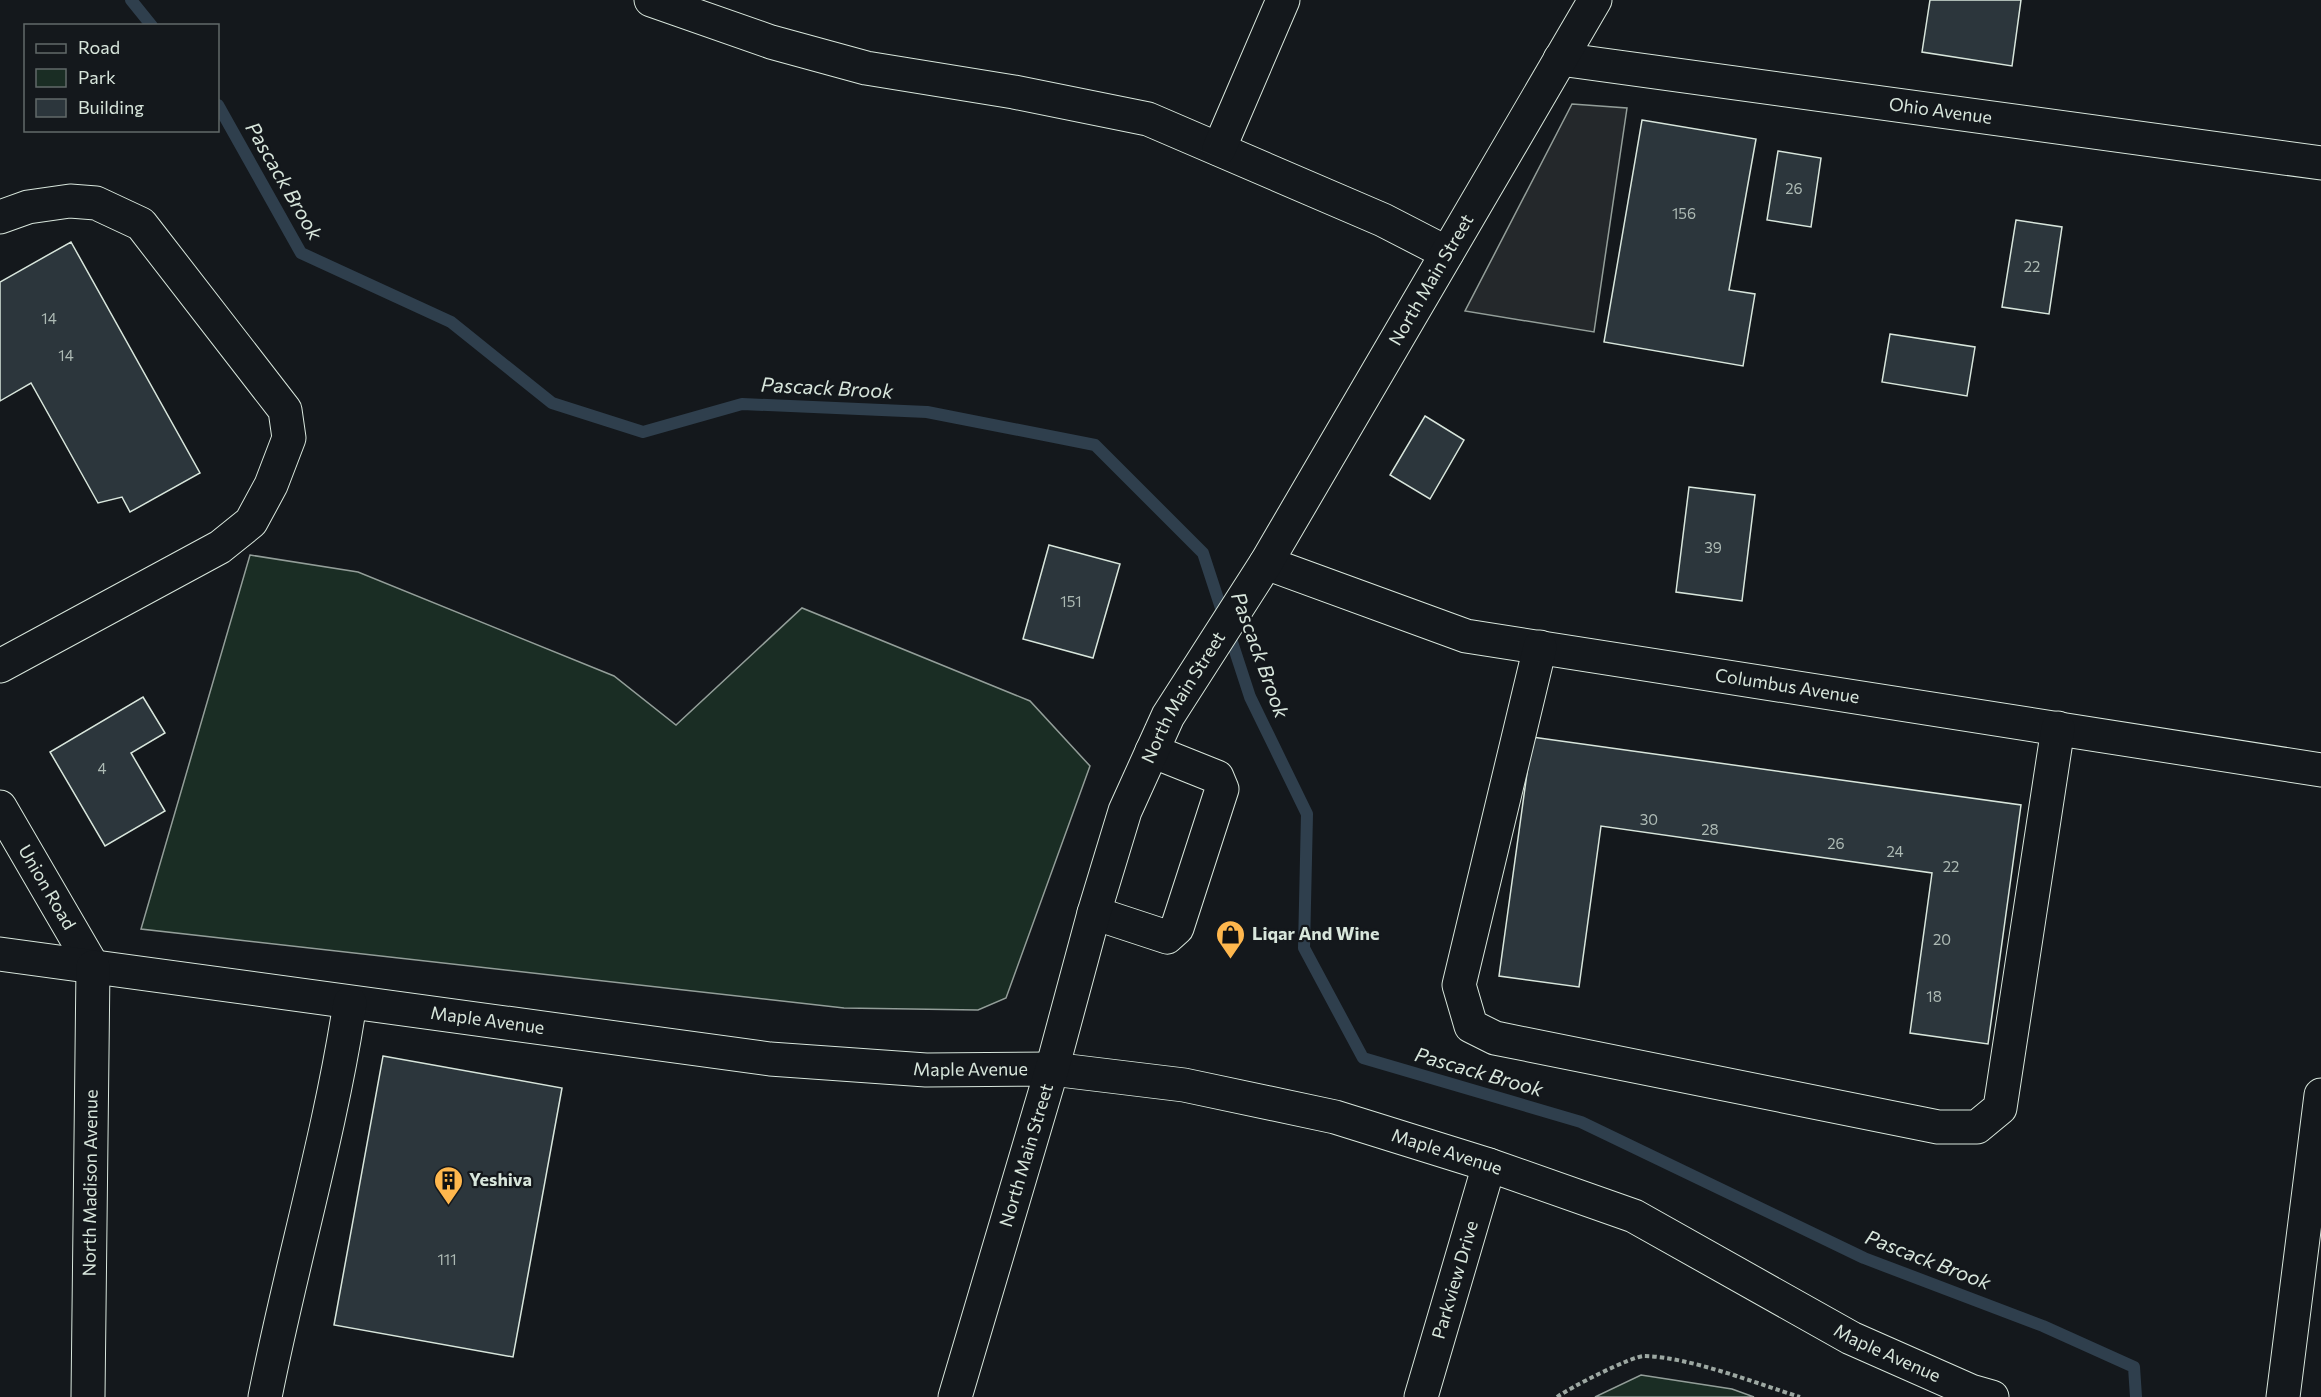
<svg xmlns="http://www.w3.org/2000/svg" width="2321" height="1397" viewBox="0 0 2321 1397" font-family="Commissioner,sans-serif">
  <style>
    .green { fill: #1a2d24; stroke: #939e99; stroke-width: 1.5 }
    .parking { fill: #24282b; stroke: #939e99; stroke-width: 1.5 }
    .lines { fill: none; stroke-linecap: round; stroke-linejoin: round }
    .stream { stroke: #2f3f4d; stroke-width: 12 }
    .building { fill: #2c363c; stroke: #d8e6dc; stroke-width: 1.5 }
    .minor-casing { stroke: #d8e6dc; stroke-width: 35 }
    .major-casing { stroke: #d8e6dc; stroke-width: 35 }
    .path { stroke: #9da8a2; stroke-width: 4; stroke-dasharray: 4.5 3; stroke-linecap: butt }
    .minor { stroke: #14181c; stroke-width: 33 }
    .major { stroke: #14181c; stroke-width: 33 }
    .labels { text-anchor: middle; stroke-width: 4.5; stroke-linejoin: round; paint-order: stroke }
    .number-label { font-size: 15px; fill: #adbab4 }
    .street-label { font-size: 18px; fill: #d8e6dc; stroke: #14181c }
    .poi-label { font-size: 18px; font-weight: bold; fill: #d8e6dc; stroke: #14181c; text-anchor: start }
    .water-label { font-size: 20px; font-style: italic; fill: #d8e6dc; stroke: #14181c }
  </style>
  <rect width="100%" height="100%" fill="#14181c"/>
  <g class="green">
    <path d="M250 555 358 572 614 676 676 725 802 608 1030 701 1090 766 1006 998 978 1010 844 1008 141 929Z"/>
    <path d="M1641 1375 1732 1389 1754 1397H1595Z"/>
  </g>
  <path class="parking" d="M1572 104 1627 108 1594 332 1465 311Z"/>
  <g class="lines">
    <g class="stream">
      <path d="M131 0 152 26"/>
      <path d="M218 105 301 253 451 322 552 403 643 432 742 404 927 412 1095 445 1203 553 1250 697 1307 814 1304 948 1363 1058 1581 1122 1864 1258 2043 1326 2134 1367 2136 1397"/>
    </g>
  </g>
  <g class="building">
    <path d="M1930 0H2021L2012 66 1922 52Z"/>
    <path d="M1642 120 1756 139 1729 290 1755 294 1743 366 1604 342Z"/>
    <path d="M1778 151 1821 158 1811 227 1767 220Z"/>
    <path d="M2016 220 2062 227 2049 314 2002 307Z"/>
    <path d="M71 242 200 473 130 512 122 497 98 503 31 383 0 401V282Z"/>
    <path d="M1890 334 1975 347 1967 396 1882 382Z"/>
    <path d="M1425 416 1464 440 1430 499 1390 475Z"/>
    <path d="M1689 487 1755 495 1742 601 1676 592Z"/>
    <path d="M1049 545 1120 564 1093 658 1023 639Z"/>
    <path d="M143 697 165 733 131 753 165 811 105 846 50 752Z"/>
    <path d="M1532 737 2021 805 1988 1044 1910 1033 1932 873 1601 826 1579 987 1499 976Z"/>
    <path d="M383 1056 562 1088 513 1357 334 1325Z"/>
  </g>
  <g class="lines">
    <defs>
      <g id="minor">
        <path d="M651 0 771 42 866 68 1014 92 1148 119 1383 220 1447 253"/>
        <path id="s1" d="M1560 59 2321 163"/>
        <path d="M1219 149 1283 0"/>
        <path d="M0 217 28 207 70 201 96 203 141 224 285 410 289 438 271 485 251 522 220 547 0 666"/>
        <path id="s2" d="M1266 563 1466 636 2321 770"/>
        <path d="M1540 647 1459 985 1471 1026 1495 1038 1938 1127H1977L2000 1108 2058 728"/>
        <path id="s3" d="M0 807 93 967"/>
        <path d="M1094 913 1167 937 1177 928 1222 789 1217 777 1152 751"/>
        <path id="s4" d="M0 954 770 1059 926 1070 1052 1069 1184 1085 1335 1117 1489 1165 1634 1216 1851 1338 1971 1391 1992 1397"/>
        <path id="s5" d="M88 1397 93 967"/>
        <path d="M265 1397C291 1265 330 1135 350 1003"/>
        <path id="s6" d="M1421 1397 1489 1165"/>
        <path d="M2283 1397 2321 1095"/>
      </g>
      <g id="major">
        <path id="s7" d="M955 1397 1052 1069 1094 913 1125 811 1168 716 1266 563 1595 0"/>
      </g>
    </defs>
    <use href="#minor" class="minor-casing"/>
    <use href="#major" class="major-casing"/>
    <path class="path" d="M1557 1397C1569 1388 1632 1356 1644 1356 1690 1357 1755 1383 1800 1397"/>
    <use href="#minor" class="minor"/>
    <use href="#major" class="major"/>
  </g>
  <defs>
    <symbol id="shop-pin" viewBox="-11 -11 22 30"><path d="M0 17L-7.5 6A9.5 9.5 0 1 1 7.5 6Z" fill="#ffb74d" stroke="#14181c"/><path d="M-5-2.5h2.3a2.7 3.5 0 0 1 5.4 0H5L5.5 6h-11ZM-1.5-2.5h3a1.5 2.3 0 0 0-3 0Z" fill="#111"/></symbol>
    <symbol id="building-pin" viewBox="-11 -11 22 30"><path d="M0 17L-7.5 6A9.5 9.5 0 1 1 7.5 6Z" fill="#ffb74d" stroke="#14181c"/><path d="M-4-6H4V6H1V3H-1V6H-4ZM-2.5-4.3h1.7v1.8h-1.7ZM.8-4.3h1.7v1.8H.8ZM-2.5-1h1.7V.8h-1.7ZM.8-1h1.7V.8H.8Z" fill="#111"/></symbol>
  </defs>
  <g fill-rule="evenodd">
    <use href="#shop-pin" x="1214" y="918" width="33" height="45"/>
    <use href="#building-pin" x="432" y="1164" width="33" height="45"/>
  </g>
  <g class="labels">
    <g class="number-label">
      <text x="1794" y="194">26</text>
      <text x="1684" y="219">156</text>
      <text x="2032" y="272">22</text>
      <text x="49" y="324">14</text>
      <text x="66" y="361">14</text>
      <text x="1713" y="553">39</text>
      <text x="1071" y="607">151</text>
      <text x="102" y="774">4</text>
      <text x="1649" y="825">30</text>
      <text x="1710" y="835">28</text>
      <text x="1836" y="849">26</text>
      <text x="1895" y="857">24</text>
      <text x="1951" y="872">22</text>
      <text x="1942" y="945">20</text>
      <text x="1934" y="1002">18</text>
      <text x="447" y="1265">111</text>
    </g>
    <g class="street-label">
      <text dy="6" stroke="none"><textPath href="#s1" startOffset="384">Ohio Avenue</textPath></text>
      <text dy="6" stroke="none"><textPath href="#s7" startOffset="1224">North Main Street</textPath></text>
      <text dy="6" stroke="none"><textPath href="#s2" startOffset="538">Columbus Avenue</textPath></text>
      <text dy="6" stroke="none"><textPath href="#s7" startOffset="738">North Main Street</textPath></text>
      <text dy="6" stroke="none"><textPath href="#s3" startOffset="93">Union Road</textPath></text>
      <text dy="6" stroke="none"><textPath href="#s4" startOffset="492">Maple Avenue</textPath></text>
      <text dy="6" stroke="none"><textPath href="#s4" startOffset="978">Maple Avenue</textPath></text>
      <text dy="6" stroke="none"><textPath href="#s4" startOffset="1464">Maple Avenue</textPath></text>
      <text dy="6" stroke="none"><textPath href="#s7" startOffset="252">North Main Street</textPath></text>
      <text dy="6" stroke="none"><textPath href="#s5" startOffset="214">North Madison Avenue</textPath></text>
      <text dy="6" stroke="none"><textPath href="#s6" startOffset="122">Parkview Drive</textPath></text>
      <text dy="6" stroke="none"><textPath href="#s4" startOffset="1950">Maple Avenue</textPath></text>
    </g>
    <g class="poi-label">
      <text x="1252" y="940">Liqar And Wine</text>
      <text x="469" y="1186">Yeshiva</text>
    </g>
    <g class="water-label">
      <text transform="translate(284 181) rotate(60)" y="7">Pascack Brook</text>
      <text transform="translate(827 388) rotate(3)" y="7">Pascack Brook</text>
      <text transform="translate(1260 655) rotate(70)" y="7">Pascack Brook</text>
      <text transform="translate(1479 1072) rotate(16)" y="7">Pascack Brook</text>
      <text transform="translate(1928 1260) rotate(21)" y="7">Pascack Brook</text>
    </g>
  </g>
  <rect x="24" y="24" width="195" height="108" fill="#14181c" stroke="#626a69" stroke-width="1.5"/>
  <rect x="36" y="44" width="30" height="9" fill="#14181c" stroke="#626a69" stroke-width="1.5"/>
  <text x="78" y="54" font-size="18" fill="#d8e6dc">Road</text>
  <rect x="36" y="69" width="30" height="18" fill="#1a2d24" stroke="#626a69" stroke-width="1.5"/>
  <text x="78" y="84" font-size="18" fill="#d8e6dc">Park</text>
  <rect x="36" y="99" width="30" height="18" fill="#2c363c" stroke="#626a69" stroke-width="1.5"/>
  <text x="78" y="114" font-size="18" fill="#d8e6dc">Building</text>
</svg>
